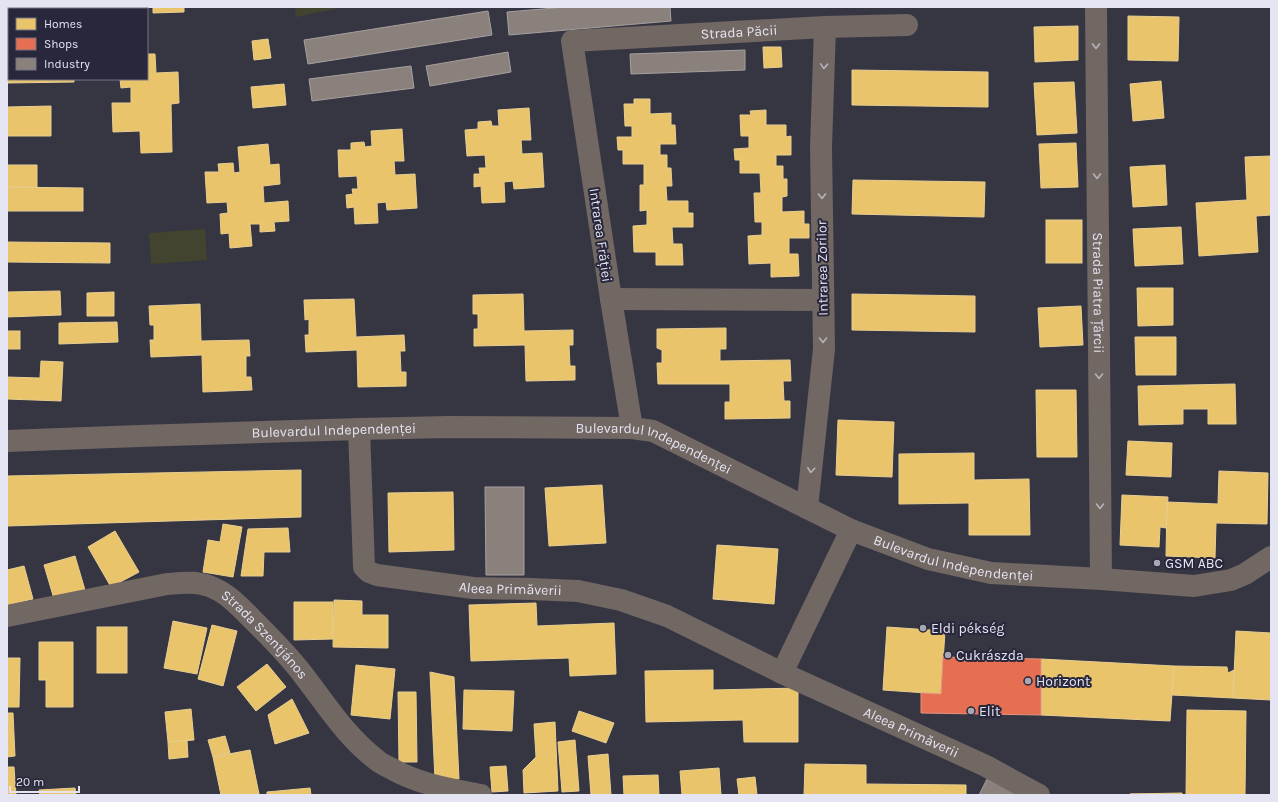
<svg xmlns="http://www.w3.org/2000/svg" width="1278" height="802" viewBox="0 0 1278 802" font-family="Karla,sans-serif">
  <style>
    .green { fill: #42442f }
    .homes { fill: #e9c46a; stroke: #e8ce93 }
    .shops { fill: #e76f51; stroke: #e69281 }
    .industry { fill: #8a817c; stroke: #a59f9f }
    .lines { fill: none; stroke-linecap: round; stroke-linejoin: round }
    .street { stroke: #716763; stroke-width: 22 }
    .oneway { stroke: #b7b2b9 }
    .poi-dot { fill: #a8a7b4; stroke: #29273c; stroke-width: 1.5 }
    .labels { text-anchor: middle; stroke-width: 4; stroke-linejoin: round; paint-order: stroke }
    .street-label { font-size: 14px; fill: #e5e4f2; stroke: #29273c }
    .poi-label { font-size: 14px; fill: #e5e4f2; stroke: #29273c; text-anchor: start }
  </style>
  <rect width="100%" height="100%" fill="#363642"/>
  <g class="green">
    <path d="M295 7H344L296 17Z"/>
    <path d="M205 229 207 260 151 264 149 233Z"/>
  </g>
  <g class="homes">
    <path d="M26 7H36L37 9H9V34H7V8Z"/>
    <path d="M153 7H184V12L153 13Z"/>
    <path d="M1128 16 1179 17 1178 61 1128 60Z"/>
    <path d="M1078 26V60L1035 62 1034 27Z"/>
    <path d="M268 39 271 58 254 60 252 41Z"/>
    <path d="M763 47H781L782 67 764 68Z"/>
    <path d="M147 54H155L156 73 178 72 179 103 171 104 172 152 141 153 140 131 113 132 112 103H131V87L121 88 120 79H147Z"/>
    <path d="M7 65H9V79H74V82L7 83Z"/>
    <path d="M852 70 988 72V107L852 105Z"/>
    <path d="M1161 81 1164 118 1133 121 1130 84Z"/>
    <path d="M1074 82 1077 133 1037 135 1034 83Z"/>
    <path d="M284 84 286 105 253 108 251 87Z"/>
    <path d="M634 99H650V114L671 113V125H675L676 144H660V155H667V168H671L672 186H666L667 201H688V213H693V227H672L673 244H682L683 265H656V252H634L633 226 647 225V210L640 211V185H644V164H623V150H618L617 137H632V126H625L624 104H634Z"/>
    <path d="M51 106V136H7V107Z"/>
    <path d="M529 108 531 140H521L522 154 542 153 544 187 514 189 513 181 504 182 505 202 482 203 481 186 474 187V174H480L479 168H486L485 155 467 156 465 130 478 129V122L491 121 492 126H499L498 110Z"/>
    <path d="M766 110V125H786V137L791 136V155H776V166H783V179H787V196L782 197V212L804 211V224H809V238H789V254H798L799 276 771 277V263L749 264 748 236 762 235V222H755L754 193H761L760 173H740V160H735L734 149 749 148V136H741L740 115H751L750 111Z"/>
    <path d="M402 129 404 161H394L395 175 415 174 417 208 387 210 386 202 377 203 378 223 355 224 354 207 347 208 346 195 353 194 352 189H358L357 176 339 177 338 150H351V143L364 142 365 147 372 146 371 131Z"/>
    <path d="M1076 143 1078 187 1041 188 1039 144Z"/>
    <path d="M268 144 270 165 279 164 280 184 263 186 264 203 288 201 289 221 274 222 275 231 260 232V224H250L252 246 230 248 229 233 221 234 220 214 228 213 227 202 207 203 205 172H219L218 164 233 163 234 173 240 172 238 147Z"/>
    <path d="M1271 156V215L1256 216 1258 252 1199 256 1196 203 1247 200 1245 157Z"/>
    <path d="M7 165H37V188L7 187Z"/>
    <path d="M1165 165 1167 205 1133 207 1130 167Z"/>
    <path d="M853 180 985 182 984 217 852 214Z"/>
    <path d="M7 187 83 188V211H7Z"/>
    <rect x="1046" y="220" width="36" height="43"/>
    <path d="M1181 227 1183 264 1135 266 1133 229Z"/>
    <path d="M7 242 110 243V263L7 262Z"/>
    <path d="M1137 288H1173V325L1138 326Z"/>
    <path d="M60 291 61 315 7 317V292Z"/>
    <path d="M114 292V316H87V293Z"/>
    <path d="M523 294 524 331 573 330V345H569L570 366H575V380L526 381 525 345 474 346V329H478V314H473V295Z"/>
    <path d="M852 294 975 296V332L852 330Z"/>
    <path d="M354 299 356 337 404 335 405 351H400L401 372H406V386L358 387 357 350 306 352 305 335H309V319L305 320 304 300Z"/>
    <path d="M200 304 201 341 249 340 250 356H246V377H251L252 390 203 392 202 355 151 357 150 340H154V325H150L149 306Z"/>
    <path d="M1081 306 1083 345 1040 347 1038 308Z"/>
    <path d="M117 322 118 342 59 344V323Z"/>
    <path d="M726 328V349H720V361L790 360 791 381H783L784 401H790V418L725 419V402H730V384H658L657 363H662V350L657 348V329Z"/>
    <rect x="7" y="331" width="13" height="18"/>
    <path d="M1135 337H1176V375H1136Z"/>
    <path d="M41 361 63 362 61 401 7 399V377L40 378Z"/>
    <path d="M1235 384 1236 424H1208V409H1183V424L1139 425 1138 386Z"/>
    <path d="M1036 390H1076L1077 457H1037Z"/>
    <path d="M838 420 894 422 892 477 836 475Z"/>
    <path d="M1128 441 1172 443 1171 477 1126 475Z"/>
    <path d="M974 453V480L1029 479 1030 535H969V503L899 504V454Z"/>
    <path d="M301 470V517L7 526V476Z"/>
    <path d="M1219 471 1268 473 1267 524 1216 523 1215 558 1166 556 1167 502 1218 504Z"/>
    <path d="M602 485 606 543 549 546 545 488Z"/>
    <path d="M453 492 454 550 389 552 388 493Z"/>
    <path d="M1122 495 1168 497 1166 528 1160 527 1159 547 1120 545Z"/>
    <path d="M223 524 242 527 233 577 203 572 208 540 220 542Z"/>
    <path d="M288 528 290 552H264L263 576H241L248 529Z"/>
    <path d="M115 531 139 572 111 587 88 547Z"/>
    <path d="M717 545 778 549 774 604 713 599Z"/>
    <path d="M75 556 85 590 54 599 44 565Z"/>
    <path d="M24 566 33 599 7 605V570Z"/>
    <path d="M334 600 362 601V615H388V648L333 647Z"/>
    <path d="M294 602H333V639L294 640Z"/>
    <path d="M536 603 537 626 614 623 616 674 570 676 569 658 471 661 469 605Z"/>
    <path d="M173 621 207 628 197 674 164 668Z"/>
    <path d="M212 625 237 631 223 686 198 679Z"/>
    <rect x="97" y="627" width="30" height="46"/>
    <path d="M887 627 945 631 941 694 883 690Z"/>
    <path d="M1236 631 1271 633V700L1233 698Z"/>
    <path d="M39 642H73V707H46V680H39Z"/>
    <path d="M7 658H20L19 707H7Z"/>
    <path d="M1041 659 1174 666 1170 721 1041 715Z"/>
    <path d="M267 664 286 687 256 711 237 687Z"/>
    <path d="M356 665 395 669 390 719 351 715Z"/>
    <path d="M1174 666 1227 667 1228 673 1234 670 1233 698 1172 695Z"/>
    <path d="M713 670V690L798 688V742H744L743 720 646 722 645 671Z"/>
    <path d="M430 672 454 677 459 779 435 780Z"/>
    <path d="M464 690 514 691 512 731 463 729Z"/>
    <path d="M398 692H416L417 762H399Z"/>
    <path d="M292 699 309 733 275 744 268 715Z"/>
    <path d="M191 709 194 740 168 742 165 712Z"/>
    <path d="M1187 710 1246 711 1245 795H1186Z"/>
    <path d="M579 711 614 723 606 743 572 731Z"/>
    <path d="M7 713H13L15 756 7 757Z"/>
    <path d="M555 722 558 791 524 793 523 770 536 757 534 724Z"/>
    <path d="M225 736 230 753 213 757 208 740Z"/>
    <path d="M187 740 188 757 169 759 168 742Z"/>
    <path d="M575 740 579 791 562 792 558 742Z"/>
    <path d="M250 750 259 794 252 795H221L213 757Z"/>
    <path d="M608 754 611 795H591L588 756Z"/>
    <path d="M805 764 866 765V784L966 785V795H804Z"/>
    <path d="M506 766 508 791 492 792 490 767Z"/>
    <path d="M7 767H14L16 795H7Z"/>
    <path d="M719 768 721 795H682L680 771Z"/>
    <path d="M658 775 659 795H624L623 776Z"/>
    <path d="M755 777 757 795H739L737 779Z"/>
    <path d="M75 788 76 795H40L39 790Z"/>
    <path d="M310 788 311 795H267V792Z"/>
    <path d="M1182 793V795L1130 794Z"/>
  </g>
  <path class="shops" d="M943 657 1041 659V715L921 713V693L941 694Z"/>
  <g class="industry">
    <path d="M566 7H670L671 21 509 35 507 12Z"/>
    <path d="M488 11 492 35 308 64 304 40Z"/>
    <path d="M745 50V70L631 74 630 54Z"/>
    <path d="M508 52 511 72 430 86 426 66Z"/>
    <path d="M411 66 414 88 312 101 309 79Z"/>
    <path d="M485 487H524V575H486Z"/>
    <path d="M987 779 1018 795H979Z"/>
  </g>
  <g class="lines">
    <g class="street">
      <path id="s1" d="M1096 7 1101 579"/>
      <path d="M611 299 823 300"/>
      <path id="s2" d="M632 428 611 299 572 41 825 27 907 25"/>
      <path id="s3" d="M359 429 364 567 369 572 377 575 473 588 531 589 578 591 621 600 667 616 782 673"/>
      <path id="s4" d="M7 441 139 436 359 429 448 427 632 428 653 431 851 530 928 559 991 573 1101 579 1194 586 1231 580 1245 574 1271 557"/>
      <path d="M807 508 824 349 821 147 825 27"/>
      <path id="s5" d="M851 530 782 673 986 766 1039 795"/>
      <path id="s6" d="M7 616 167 584C181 583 195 581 209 586 228 593 240 607 254 621 270 637 287 654 301 672 326 704 345 736 378 761 383 765 389 767 394 770 422 785 450 789 481 795"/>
    </g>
  </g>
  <defs><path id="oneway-chevron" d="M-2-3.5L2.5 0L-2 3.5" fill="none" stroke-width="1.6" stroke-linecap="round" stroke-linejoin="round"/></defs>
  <g class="oneway">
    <use href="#oneway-chevron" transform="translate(1096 46) rotate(90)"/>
    <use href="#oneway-chevron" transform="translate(824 66) rotate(92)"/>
    <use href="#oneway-chevron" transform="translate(1097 176) rotate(90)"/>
    <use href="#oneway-chevron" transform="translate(822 196) rotate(89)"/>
    <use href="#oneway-chevron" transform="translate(823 340) rotate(89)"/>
    <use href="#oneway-chevron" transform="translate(1099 376) rotate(90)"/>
    <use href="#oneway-chevron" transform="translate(811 470) rotate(96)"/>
    <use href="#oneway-chevron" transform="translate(1100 506) rotate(90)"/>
  </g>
  <g class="poi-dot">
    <circle cx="1157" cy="563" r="4"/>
    <circle cx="923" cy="628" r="4"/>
    <circle cx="948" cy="655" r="4"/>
    <circle cx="1028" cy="681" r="4"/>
    <circle cx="971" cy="711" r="4"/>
  </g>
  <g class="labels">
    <g class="street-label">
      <text dy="5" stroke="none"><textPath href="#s2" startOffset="559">Strada Păcii</textPath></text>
      <text transform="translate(601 235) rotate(82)" y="5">Intrarea Frăției</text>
      <text transform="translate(822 268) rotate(-91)" y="5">Intrarea Zorilor</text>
      <text dy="5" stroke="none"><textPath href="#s1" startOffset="286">Strada Piatra Țărcii</textPath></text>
      <text dy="5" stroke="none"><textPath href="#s4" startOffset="327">Bulevardul Independenței</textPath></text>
      <text dy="5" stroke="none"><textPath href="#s4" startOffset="651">Bulevardul Independenței</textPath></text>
      <text dy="5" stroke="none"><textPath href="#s4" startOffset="975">Bulevardul Independenței</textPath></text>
      <text dy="5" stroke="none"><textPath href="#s3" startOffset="288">Aleea Primăverii</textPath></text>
      <text dy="5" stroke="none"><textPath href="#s6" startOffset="280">Strada Szentjános</textPath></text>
      <text dy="5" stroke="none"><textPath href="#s5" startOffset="301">Aleea Primăverii</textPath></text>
    </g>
    <g class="poi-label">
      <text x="1165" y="568">GSM ABC</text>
      <text x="931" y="633">Eldi pékség</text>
      <text x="956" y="660">Cukrászda</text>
      <text x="1036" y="686">Horizont</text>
      <text x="979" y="716">Elit</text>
    </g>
  </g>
  <rect width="1278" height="802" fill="none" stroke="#e5e4f2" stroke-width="16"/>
  <rect x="8" y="8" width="140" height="72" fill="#29273c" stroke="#747385"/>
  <rect x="16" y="18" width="20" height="12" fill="#e9c46a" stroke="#747385"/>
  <text x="44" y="28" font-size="12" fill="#e5e4f2">Homes</text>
  <rect x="16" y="38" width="20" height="12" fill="#e76f51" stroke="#747385"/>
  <text x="44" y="48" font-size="12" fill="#e5e4f2">Shops</text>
  <rect x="16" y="58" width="20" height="12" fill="#8a817c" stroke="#747385"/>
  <text x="44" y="68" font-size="12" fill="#e5e4f2">Industry</text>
  <path d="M10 786v6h69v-6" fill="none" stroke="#e5e4f2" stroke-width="2"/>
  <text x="16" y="786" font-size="12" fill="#e5e4f2" stroke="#29273c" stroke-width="3" paint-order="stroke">20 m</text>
</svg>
